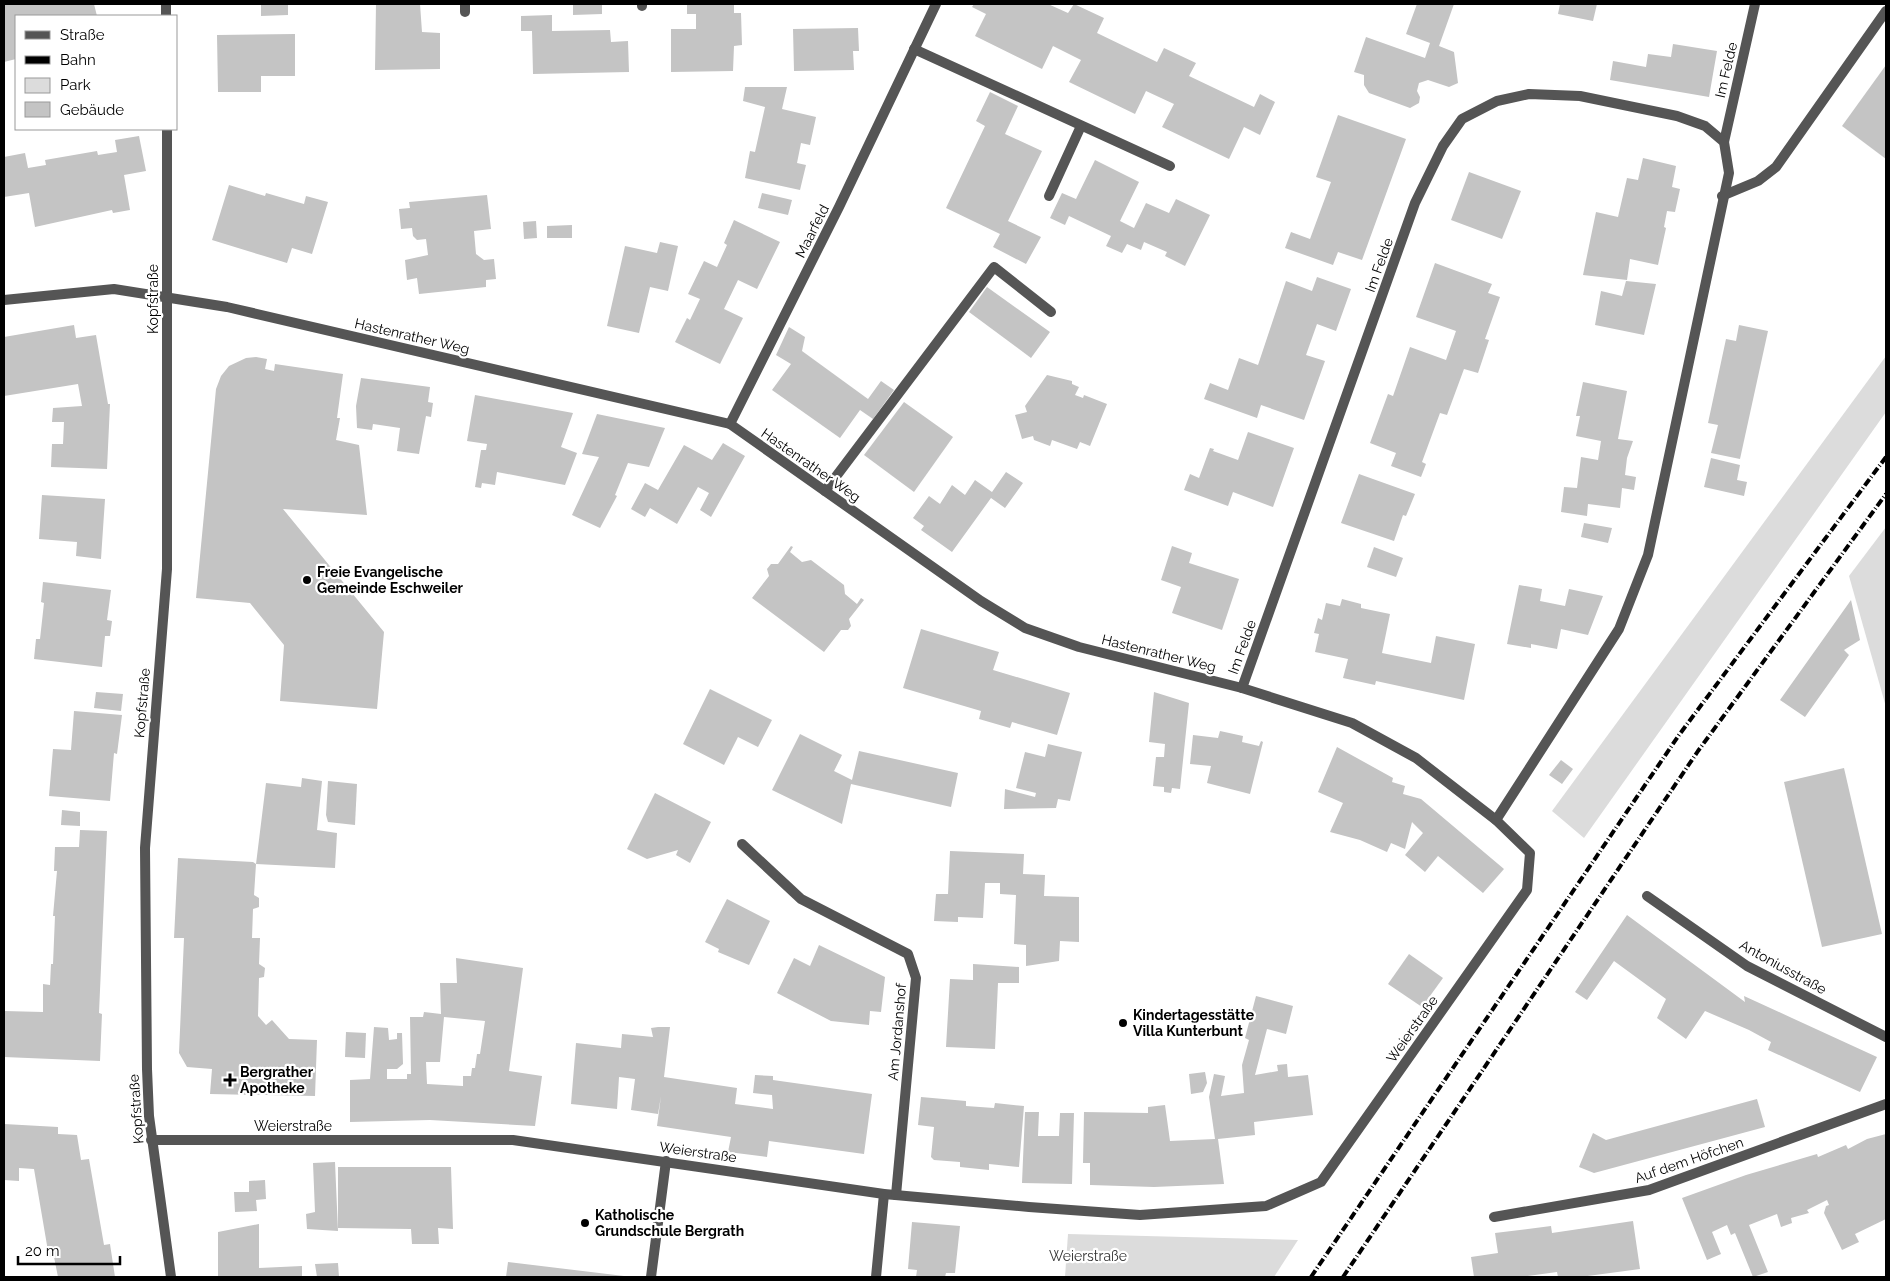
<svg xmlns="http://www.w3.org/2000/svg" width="1890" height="1281" viewBox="0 0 1890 1281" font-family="Raleway,sans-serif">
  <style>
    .green { fill: #dcdcdc }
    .building { fill: #c4c4c4; fill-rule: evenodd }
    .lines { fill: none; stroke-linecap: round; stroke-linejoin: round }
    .service { stroke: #555; stroke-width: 10 }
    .minor { stroke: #555; stroke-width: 10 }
    .rail { stroke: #000; stroke-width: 4; stroke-dasharray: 8 2.5 1 2.5; stroke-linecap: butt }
    .poi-dot { fill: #000; stroke: #fff; stroke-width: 2 }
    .labels { text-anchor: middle; stroke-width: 4.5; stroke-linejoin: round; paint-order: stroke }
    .street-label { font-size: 14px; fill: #000; stroke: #fff }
    .poi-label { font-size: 14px; font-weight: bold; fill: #000; stroke: #fff; text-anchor: start }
    .park-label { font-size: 14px; fill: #333; stroke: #fff }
  </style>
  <rect width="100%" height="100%" fill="#fff"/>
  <g class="green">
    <path d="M1886 356V412L1584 838 1552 811Z"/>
    <path d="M1886 527V707L1849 576Z"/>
    <path d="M1068 1234 1298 1240 1274 1277H1065Z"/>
  </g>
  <g class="building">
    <path d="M4 4H94L97 16H16V59L4 62Z"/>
    <path d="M261 4H288V15L261 16Z"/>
    <path d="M376 4H420L422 32 440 33V69L375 70Z"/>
    <path d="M573 4H602V14L573 15Z"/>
    <path d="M687 4H734V13H741L742 45 734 46 733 71 671 72V29H696V14H687Z"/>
    <path d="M974 4H1048L1068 13 1074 4 1104 18 1097 33 1157 62 1164 48 1196 63 1189 76 1254 107 1260 94 1275 102 1260 135 1244 127 1229 159 1162 127 1174 104 1146 91 1135 114 1069 82 1081 60 1053 46 1042 69 975 36 986 14 972 7Z"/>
    <path d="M1417 4H1454L1439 46 1454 52 1458 83 1449 87 1428 80 1419 83 1417 91 1420 97 1419 103 1410 108 1369 93 1364 85V75L1354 72 1366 37 1425 58 1430 43 1406 34Z"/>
    <path d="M1560 4H1597L1593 21 1558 14Z"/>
    <path d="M552 15V31L610 30 611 42 628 41 629 72 533 74 532 31H521V16Z"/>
    <path d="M858 28 859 51H853L854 70 794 71 793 29Z"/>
    <path d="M295 34V76H261V92H218L217 35Z"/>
    <path d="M1673 44 1717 51 1709 97 1610 80 1613 61 1646 67 1648 54 1671 57Z"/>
    <path d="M1886 65V159L1842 126Z"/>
    <path d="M745 87H787L782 109 816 117 810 145 801 143 797 163 806 165 800 190 745 178 750 151 755 152 765 107 743 101Z"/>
    <path d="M990 92 1018 106 1005 134 1042 151 1008 221 1041 237 1026 264 993 247 1000 234 946 208 985 126 976 121Z"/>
    <path d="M1338 115 1406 139 1362 260 1338 252 1333 265 1285 248 1291 232 1310 239 1331 182 1316 177Z"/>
    <path d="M139 136 146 171 124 175 130 210 113 213 112 210 35 227 29 193 4 197V157L25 153 28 168 46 165 45 160 97 151 98 155 117 152 115 140Z"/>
    <path d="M1643 158 1676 166 1672 187 1680 189 1675 212 1667 211 1664 227 1666 228 1658 265 1630 259 1627 280 1583 275 1596 212 1618 217 1627 178 1638 180Z"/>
    <path d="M1095 160 1139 182 1120 221 1134 228 1146 203 1169 213 1176 199 1210 215 1185 266 1165 256 1167 252 1144 242 1141 250 1127 244 1122 253 1106 246 1111 236 1069 216 1065 225 1050 218 1062 193 1076 199Z"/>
    <path d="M1469 172 1521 191 1502 239 1451 220Z"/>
    <path d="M229 185 265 196 266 193 304 204 306 196 328 202 312 254 292 248 287 263 212 240Z"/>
    <path d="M762 193 792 200 788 215 758 208Z"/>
    <path d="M487 195 491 229 474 231 476 254 484 260 494 259 496 279 486 280V287L419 294 417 278 407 280 405 260 428 255 426 239 417 240 413 236 412 228 401 229 399 209 410 208 409 202Z"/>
    <path d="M734 220 780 242 757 289 738 280 724 309 743 318 720 364 675 342 687 318 690 320 700 299 688 294 704 261 717 267 727 245 724 243Z"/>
    <path d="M536 221 537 238 524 239 523 222Z"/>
    <path d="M572 225V238H547V226Z"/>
    <path d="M660 242 678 246 668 291 650 287 639 333 607 326 625 246 657 253Z"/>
    <path d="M1435 263 1492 284 1488 293 1500 297 1485 339 1489 340 1478 373 1464 369 1447 415 1440 413 1422 462 1426 464 1421 477 1391 466 1396 453 1370 443 1388 394 1393 396 1410 347 1446 360 1456 331 1416 317Z"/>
    <path d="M1317 277 1351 289 1336 331 1317 324 1306 355 1325 361 1304 420 1261 405 1257 418 1204 399 1210 383 1228 390 1239 358 1258 365 1286 281 1312 291Z"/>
    <path d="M1626 281 1656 284 1644 335 1595 325 1601 291 1622 296Z"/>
    <path d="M987 287 1050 332 1031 358 969 312Z"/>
    <path d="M74 325 76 338 96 335 108 404H110L107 469 51 467 52 444H63L64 422H52L53 408 82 406 78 384 4 396V337Z"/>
    <path d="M1739 325 1768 331 1740 459 1711 453 1718 425 1708 423 1726 339 1736 341Z"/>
    <path d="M789 327 805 337 802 351 868 399 881 381 894 390 873 419 860 410 840 438 772 390 791 364 776 355Z"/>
    <path d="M256 357 267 359 265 369 274 371 275 364 343 374 337 418H340L336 440 359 445 367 515 283 509 384 632 377 709 280 701 284 645 250 603 196 598 216 389 221 376 229 366 246 358Z"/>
    <path d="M1047 375 1072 381V384L1079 387 1075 395 1083 398 1084 395 1107 404 1090 446 1080 442 1077 449 1052 440 1050 446 1034 440 1033 436 1022 439 1015 415 1027 412 1025 406Z"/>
    <path d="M361 378 430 387 428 402 433 403 431 417 426 416 419 454 397 451 400 428 373 424 372 430 357 428 356 406Z"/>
    <path d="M1583 382 1627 391 1618 439 1633 441 1627 458 1625 475 1636 477 1634 490 1622 488 1620 508 1588 504 1587 516 1561 512 1564 487 1577 488 1581 457 1598 460 1601 441 1576 436 1580 416H1576Z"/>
    <path d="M475 395 573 413 561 447 577 453 565 485 497 472 495 485 482 483 481 488 475 487 481 450H486L487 444 467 441Z"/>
    <path d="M904 402 953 437 914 492 864 455Z"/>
    <path d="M597 414 665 428 649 467 628 463 615 495 617 496 600 528 572 515 599 457 582 454Z"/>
    <path d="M1248 432 1294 448 1273 507 1233 492 1228 506 1184 490 1190 474 1199 478 1210 448 1214 449 1213 451 1238 460Z"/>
    <path d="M723 443 745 456 711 517 700 510 709 493 698 487 677 524 650 508 645 517 631 509 645 483 658 490 684 445 712 460Z"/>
    <path d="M1711 458 1740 465 1737 480 1747 482 1744 496 1704 487Z"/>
    <path d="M1006 472 1023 483 1005 508 991 498 952 552 921 530 924 526 913 518 929 496 940 504 952 485 965 495 975 480 992 492Z"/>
    <path d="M1359 474 1415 494 1406 516 1403 515 1394 541 1341 523Z"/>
    <path d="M42 495 105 499 101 559 76 556 77 542 39 539Z"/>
    <path d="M1584 523 1612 528 1608 543 1581 537Z"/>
    <path d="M791 546 793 547 790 552 802 562 811 560 844 585 845 594 857 604 861 598 864 600 849 619 851 626 848 630H841L824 652 752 598 769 576 767 569 771 564H778Z"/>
    <path d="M1172 546 1192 553 1189 563 1239 579 1222 630 1172 613 1181 587 1161 580Z"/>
    <path d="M1374 547 1403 558 1396 577 1367 567Z"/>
    <path d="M43 582 111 590 107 620 112 621 110 636H105L102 667 34 659 36 639H40L44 603 41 602Z"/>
    <path d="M1519 585 1542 589 1540 601 1565 606 1569 589 1603 596 1588 635 1561 629 1557 649 1531 644V648L1507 644Z"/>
    <path d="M1342 599 1361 604V608L1390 614 1382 653 1431 663 1436 636 1475 644 1464 700 1376 681 1375 685 1343 678 1348 659 1315 652 1319 634 1314 633 1318 618 1322 620 1326 603 1340 606Z"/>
    <path d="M1851 600 1860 640 1844 650 1849 655 1805 717 1780 700Z"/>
    <path d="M921 629 999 652 993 670 1070 693 1057 735 1012 722 1010 728 979 719 981 711 903 688Z"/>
    <path d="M710 689 772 720 758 747 738 737 724 765 683 744Z"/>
    <path d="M96 692 123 694 121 711 94 708Z"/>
    <path d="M1154 692 1189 703 1180 789 1172 788 1171 793 1164 792V787L1153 786 1156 757H1164L1165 744 1149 742Z"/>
    <path d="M74 711 122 715 117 754 114 753 110 801 49 796 53 749 71 750Z"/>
    <path d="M1220 731 1243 736 1242 742 1259 746 1261 741 1263 742 1250 794 1207 783 1211 766 1190 764 1193 735 1218 738Z"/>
    <path d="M800 734 842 755 834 771 852 780 859 751 958 773 951 807 851 784 842 824 772 790Z"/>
    <path d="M1048 744 1082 752 1070 801 1058 799 1056 808 1004 809 1005 789 1035 797 1036 793 1016 788 1025 752 1045 757Z"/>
    <path d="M1337 747 1393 778 1392 782 1405 786 1403 794 1421 799 1504 869 1483 893 1438 856 1425 872 1405 855 1423 833 1412 822 1405 849 1391 843 1387 852 1360 840 1330 832 1343 803 1318 792Z"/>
    <path d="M1561 760 1573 769 1562 784 1549 775Z"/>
    <path d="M1844 768 1882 934 1822 947 1784 782Z"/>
    <path d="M302 778 322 781 317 830 337 833 335 868 256 864 266 783 301 787Z"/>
    <path d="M328 781 357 784 355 825 328 822 326 815Z"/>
    <path d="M655 793 711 822 690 863 676 855 678 850 647 859 627 849Z"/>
    <path d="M62 810 80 812V826L61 825Z"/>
    <path d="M80 830 107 831 99 1013 102 1014 100 1061 4 1057V1011L43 1012V984L50 985 51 964H53L55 916H53L57 871H54L55 847H79Z"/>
    <path d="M950 851 1024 854 1023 874 1045 875 1044 896 1079 897V942L1060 941 1059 961 1026 966V945L1014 944 1016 895 1000 894V883H985L983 918 958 917V922L934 921 936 894H948Z"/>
    <path d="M178 858 253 862 256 864 254 895 259 898V907L253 909 252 938H260L259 964 265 968 264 977 259 978 258 1016 266 1025 272 1020 289 1039 317 1040 315 1096 210 1094 212 1069 187 1067 179 1053 184 938H174Z"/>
    <path d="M727 899 770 921 749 965 718 952 719 949 705 942Z"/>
    <path d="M1627 915 1745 1002 1744 996 1877 1057 1860 1092 1768 1050 1771 1042 1749 1030 1705 1011 1686 1039 1657 1018 1666 999 1614 961 1587 1000 1575 992Z"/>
    <path d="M819 945 885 977 881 1012 870 1011 869 1025 831 1021 777 993 794 958 810 966Z"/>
    <path d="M1409 954 1443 978 1422 1007 1388 984Z"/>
    <path d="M456 958 523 968 509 1071 542 1076 535 1126 430 1120 350 1122V1080L370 1079 374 1027 388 1028 389 1040 397 1039V1033H402L403 1064 397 1069H387V1079H407V1074H411L410 1017H423L424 1012 441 1014 440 983H457ZM444 1017 485 1021 480 1054H477L475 1068H472L471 1076H463V1086L427 1084 426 1062H440Z"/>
    <path d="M973 964 1019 967V983H998L995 1049 946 1047 950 979 973 980Z"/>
    <path d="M1256 996 1293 1006 1286 1034 1267 1029 1255 1075 1278 1071 1277 1065 1287 1064 1288 1077 1308 1075 1313 1115 1254 1122 1255 1135 1218 1139 1224 1184 1154 1187 1090 1185V1163H1083L1084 1112 1148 1113V1107L1165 1105 1170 1141 1215 1139 1209 1097 1214 1074 1225 1076 1221 1096 1244 1093 1242 1065 1249 1040 1245 1038Z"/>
    <path d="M658 1027H670L664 1077 737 1088 735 1104 773 1109 772 1095 753 1093 755 1075 773 1076V1080L872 1094 864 1154 769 1141 767 1157 728 1152 731 1137 657 1126 661 1096 658 1114 631 1110 635 1079 619 1077 617 1109 571 1104 576 1043 621 1048 622 1034 653 1037 651 1028Z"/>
    <path d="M346 1032 366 1033 365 1058 345 1057Z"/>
    <path d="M1205 1072 1207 1083 1203 1092 1191 1094 1189 1074Z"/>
    <path d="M921 1097 966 1101V1106L994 1108 995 1103 1024 1106 1019 1167 989 1164V1170L960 1167V1162L934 1160 931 1157 934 1127 918 1125Z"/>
    <path d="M1757 1099 1765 1127 1594 1173 1579 1167 1593 1133 1606 1140Z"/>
    <path d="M1025 1112H1039L1038 1136H1059L1060 1113H1074L1072 1184 1022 1183Z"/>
    <path d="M4 1124 58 1127V1134L77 1135 81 1160 89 1159 104 1245 110 1244 115 1277H58L54 1257H49L34 1169 19 1168V1181L4 1180Z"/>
    <path d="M1886 1134V1219L1855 1234 1859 1242 1842 1250 1824 1213 1826 1206 1829 1205 1827 1200 1807 1210 1809 1213 1791 1218 1792 1223 1781 1227 1777 1214 1749 1225 1768 1272 1753 1277 1735 1233 1731 1235 1727 1225 1712 1232 1721 1254 1707 1260 1682 1198 1746 1175 1817 1154 1818 1157 1846 1145 1848 1149 1867 1139Z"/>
    <path d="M335 1162 338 1231 307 1229 306 1214 315 1212 313 1163Z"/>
    <path d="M338 1167H451L453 1229 438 1228 439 1244H412L411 1229 338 1228Z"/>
    <path d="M265 1180 266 1199 256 1200 257 1211 235 1212 234 1192H249V1181Z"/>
    <path d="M1633 1221 1640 1269 1580 1277H1558L1557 1272 1520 1277H1474L1471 1257 1498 1253 1495 1233 1551 1226 1552 1233Z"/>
    <path d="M912 1222 960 1226 955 1273H946L945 1277H916L917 1270 908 1269Z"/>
    <path d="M259 1224V1268L302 1266V1277H218V1232Z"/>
    <path d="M508 1262 624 1276V1277H506Z"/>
    <path d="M338 1263 339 1277H317L315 1264Z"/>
  </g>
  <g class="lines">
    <g class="service">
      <path d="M1724 142 1755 4"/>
      <path d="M1722 196 1758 181 1776 167 1886 11"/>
      <path d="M825 491 994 267 1051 312"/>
      <path d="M651 1277 666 1161"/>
      <path d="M876 1277 884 1194"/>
    </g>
    <g class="minor">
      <path d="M642 6V4"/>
      <path d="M465 12V4"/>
      <path d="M166 16V4"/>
      <path d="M914 49 1170 166"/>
      <path d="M167 129V569L145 848 147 1069 149 1116 171 1277"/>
      <path d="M1049 196 1081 126"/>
      <path d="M4 300 114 289 227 307 730 424 981 601 1025 628 1079 647 1242 688 1352 723 1416 758 1496 820 1530 853 1527 890 1321 1182 1266 1206 1140 1215 1029 1207 884 1194 513 1140H151"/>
      <path d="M730 424 839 207 936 4"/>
      <path d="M1242 688 1415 203 1443 146 1462 119 1497 101 1529 94 1580 96 1677 116 1705 126 1724 142 1729 173 1648 555 1619 629 1496 820"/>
      <path d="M742 844 801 899 908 954 916 978 896 1195"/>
      <path d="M1647 896 1747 966 1886 1037"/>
      <path d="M1494 1217 1649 1190 1886 1104"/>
    </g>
    <g class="rail">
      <path d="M1311 1277 1679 735 1886 457"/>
      <path d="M1343 1277 1698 751 1886 494"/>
    </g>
  </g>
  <g class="poi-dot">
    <circle cx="307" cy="580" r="5"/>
    <circle cx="1123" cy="1023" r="5"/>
    <path d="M227.5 1072.5h5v5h5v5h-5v5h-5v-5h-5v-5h5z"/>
    <circle cx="585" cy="1223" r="5"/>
  </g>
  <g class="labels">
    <g class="street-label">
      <text transform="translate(1726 70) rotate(-77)" y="5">Im Felde</text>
      <text transform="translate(812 231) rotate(-63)" y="5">Maarfeld</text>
      <text transform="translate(1379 265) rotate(-70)" y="5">Im Felde</text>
      <text transform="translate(153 299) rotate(-90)" y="5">Kopfstraße</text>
      <text transform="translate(412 336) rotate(13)" y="5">Hastenrather Weg</text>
      <text transform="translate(811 465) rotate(35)" y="5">Hastenrather Weg</text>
      <text transform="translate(1242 647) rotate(-70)" y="5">Im Felde</text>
      <text transform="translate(1159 653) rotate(14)" y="5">Hastenrather Weg</text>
      <text transform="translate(142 703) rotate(-85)" y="5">Kopfstraße</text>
      <text transform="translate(1783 967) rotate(29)" y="5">Antoniusstraße</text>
      <text transform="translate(1412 1029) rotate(-55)" y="5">Weierstraße</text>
      <text transform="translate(897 1032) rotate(-85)" y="5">Am Jordanshof</text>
      <text transform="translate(136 1109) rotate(-94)" y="5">Kopfstraße</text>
      <text x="293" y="1131">Weierstraße</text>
      <text transform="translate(698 1152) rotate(8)" y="5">Weierstraße</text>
      <text transform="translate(1689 1160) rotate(-19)" y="5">Auf dem Höfchen</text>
    </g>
    <g class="poi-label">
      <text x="317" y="577">Freie Evangelische<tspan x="317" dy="16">Gemeinde Eschweiler</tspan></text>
      <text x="1133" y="1020">Kindertagesstätte<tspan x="1133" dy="16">Villa Kunterbunt</tspan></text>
      <text x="240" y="1077">Bergrather<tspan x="240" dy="16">Apotheke</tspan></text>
      <text x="595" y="1220">Katholische<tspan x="595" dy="16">Grundschule Bergrath</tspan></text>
    </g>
    <g class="park-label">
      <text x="1088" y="1261">Weierstraße</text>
    </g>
  </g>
  <rect width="1890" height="1281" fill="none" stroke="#000000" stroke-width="10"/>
  <rect x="15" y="15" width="162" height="115" fill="#ffffff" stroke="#999999"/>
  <rect x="25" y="31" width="25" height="8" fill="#555555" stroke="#999999"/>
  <text x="60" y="40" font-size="15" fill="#000000">Straße</text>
  <rect x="25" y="56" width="25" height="8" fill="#000000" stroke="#999999"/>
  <text x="60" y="65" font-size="15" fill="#000000">Bahn</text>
  <rect x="25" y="78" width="25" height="15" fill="#dcdcdc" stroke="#999999"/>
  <text x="60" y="90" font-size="15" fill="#000000">Park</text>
  <rect x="25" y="102" width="25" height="15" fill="#c4c4c4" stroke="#999999"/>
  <text x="60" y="115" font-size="15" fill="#000000">Gebäude</text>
  <path d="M18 1256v8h102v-8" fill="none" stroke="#000000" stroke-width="2.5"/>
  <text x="25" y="1256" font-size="15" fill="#000000" stroke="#ffffff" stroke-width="4" paint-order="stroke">20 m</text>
</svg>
